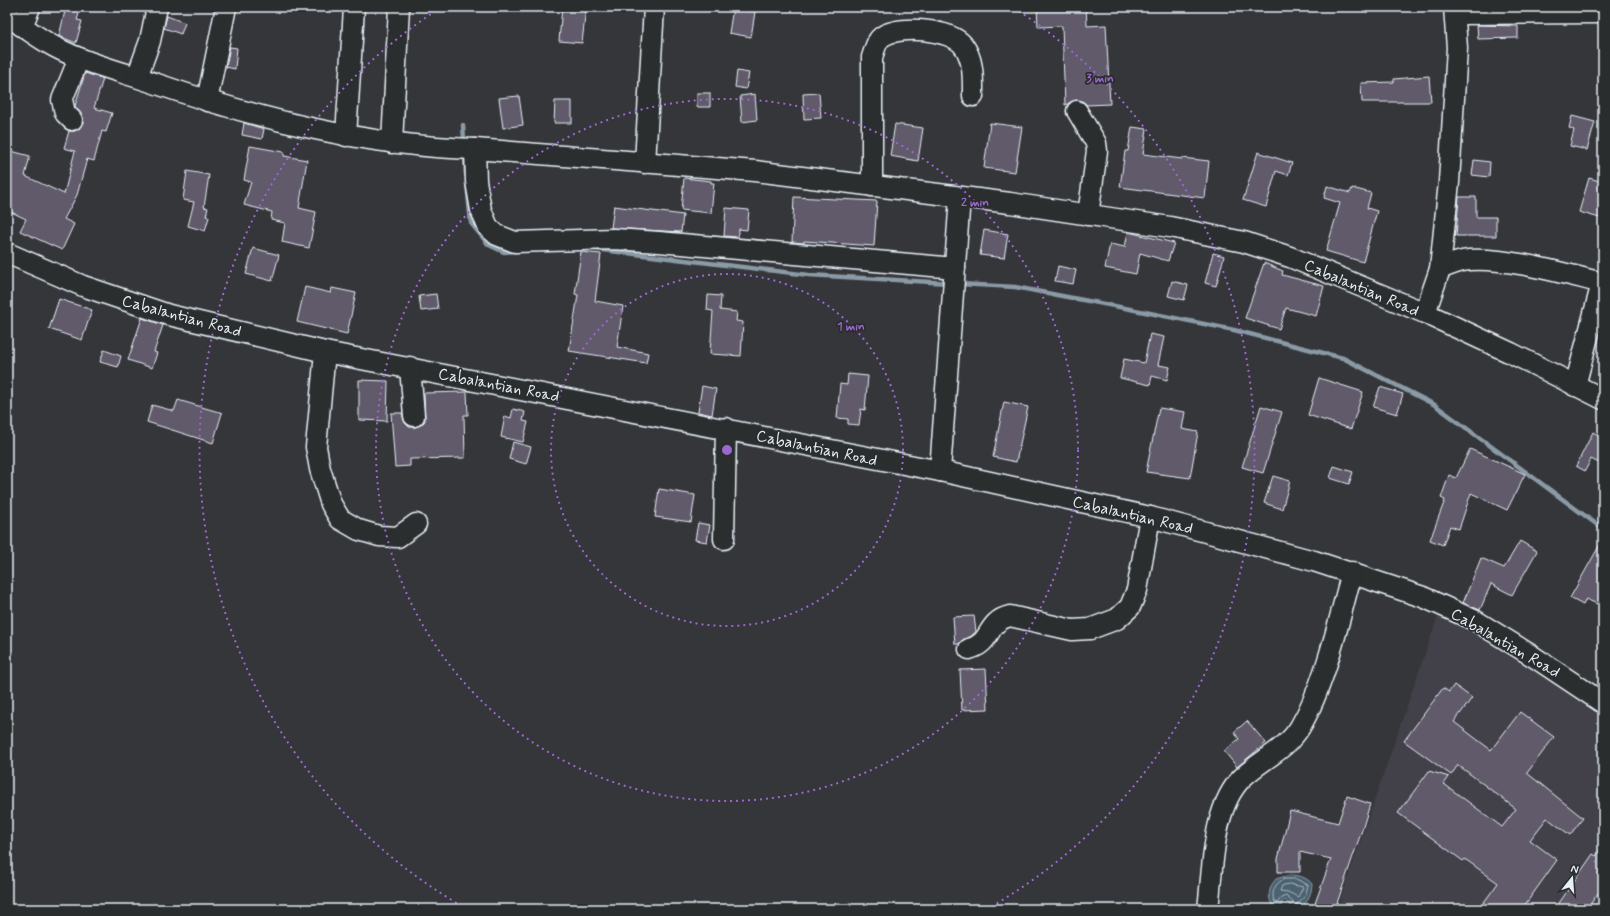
<svg xmlns="http://www.w3.org/2000/svg" width="1610" height="916" viewBox="0 0 1610 916" font-family="Mynerve,sans-serif">
  <style>
    .built { fill: #424149 }
    .water { fill: #4c626f; stroke: #8a9ba6 }
    .lines { fill: none; stroke-linecap: round; stroke-linejoin: round }
    .shore { stroke: #aab8c1; stroke-width: 1 }
    .stream { stroke: #8a9ba6; stroke-width: 4.5 }
    .building { fill: #605a6b; stroke: #e8f1f8 }
    .minor-casing { stroke: #e8f1f8; stroke-width: 23 }
    .minor { stroke: #2a2d2e; stroke-width: 20 }
    .ring { fill: none; stroke: #9c67d0; stroke-width: 2; stroke-dasharray: 2 4 }
    .labels { text-anchor: middle; stroke-width: 3.5; stroke-linejoin: round; paint-order: stroke }
    .street-label { font-size: 16px; fill: #e8f1f8; stroke: #2a2d2e }
    .centre { fill: #9c67d0; stroke: #2a2d2e; stroke-width: 2 }
    .ring-label { font-size: 12px; text-anchor: middle; font-weight: bold; fill: #9c67d0; stroke: #2a2d2e; stroke-width: 3.5; stroke-linejoin: round; paint-order: stroke }
  </style>
  <rect width="100%" height="100%" fill="#35363a"/>
  <filter id="ink" filterUnits="userSpaceOnUse"><feTurbulence type="fractalNoise" baseFrequency=".025" numOctaves="2"/><feDisplacementMap in="SourceGraphic" scale="8" xChannelSelector="R" yChannelSelector="G"/><feConvolveMatrix kernelMatrix="1 2 1 2 8 2 1 2 1" color-interpolation-filters="sRGB"/></filter>
  <g filter="url(#ink)">
    <path class="built" d="M1440 610 1603 714V909H1337Z"/>
    <path class="water" d="M1289 875C1298 875 1307 877 1312 884 1312 894 1305 910 1293 909L1285 900 1282 902 1280 909H1276C1266 900 1268 888 1276 879Z"/>
    <g class="lines">
      <g class="shore">
        <path d="M1284 879H1296L1308 885 1305 896 1296 905 1286 896 1281 898 1277 903 1274 901C1271 892 1275 883 1284 879Z"/>
        <path d="M1289 884 1303 887 1298 897 1288 892 1280 891 1282 886Z"/>
      </g>
      <g class="stream">
        <path d="M463 125 464 139"/>
        <path d="M465 158 466 175"/>
        <path d="M467 184 471 223 489 245 504 252 517 251"/>
        <path d="M594 249 809 275 949 283"/>
        <path d="M959 284 1015 287 1130 309 1234 330 1343 358 1435 405 1603 529"/>
      </g>
    </g>
    <g class="building">
      <path d="M66 7H81L77 20 82 21 76 43 59 36Z"/>
      <path d="M562 7H586L582 43 559 41Z"/>
      <path d="M1037 7H1086L1087 26 1106 25 1110 104 1087 105 1082 101 1076 100 1065 105 1062 26 1038 27Z"/>
      <path d="M733 8 755 12 751 37 729 33Z"/>
      <path d="M167 16 185 23 181 34 164 28Z"/>
      <path d="M1477 25 1518 26V38L1478 39Z"/>
      <path d="M230 47 237 48 235 69 226 67Z"/>
      <path d="M737 71 749 73 746 89 735 87Z"/>
      <path d="M85 73 103 79 94 108 112 113 106 132 102 131 94 161 87 159 77 195 64 219 74 224 62 250 20 231 26 219 7 210V150L30 156 25 176 64 194 75 151 64 148 69 131H75L83 123V117L75 106Z"/>
      <path d="M1429 76 1431 102H1362L1361 83 1394 82V79Z"/>
      <rect x="697" y="93" width="13" height="14"/>
      <path d="M819 93 821 118 804 119 803 94Z"/>
      <path d="M755 94 757 120 742 122 740 96Z"/>
      <path d="M519 96 523 125 503 128 499 98Z"/>
      <path d="M555 101H572V123H554Z"/>
      <path d="M1572 116 1595 122 1587 150 1570 146 1574 130 1569 128Z"/>
      <path d="M244 123 264 129 262 139 242 135Z"/>
      <path d="M990 123 1022 127 1015 172 984 168Z"/>
      <path d="M895 124 923 128 918 161 890 156Z"/>
      <path d="M1132 127 1147 129 1143 154 1182 159V158L1209 161 1205 198 1120 187 1125 151H1128Z"/>
      <path d="M250 146 284 152V156L307 160 299 208 316 212 309 248 282 242 285 223 271 220 272 212 244 205 251 182 244 180Z"/>
      <path d="M1258 152 1292 163 1288 175 1276 171 1266 207 1243 200Z"/>
      <path d="M1474 160 1490 162 1489 177 1472 175Z"/>
      <path d="M187 171 209 175 204 207 208 208 206 216 209 217 205 231 188 226 194 202 183 200Z"/>
      <path d="M684 178 711 181V183H714L711 213 681 210Z"/>
      <path d="M1589 178 1603 182V219L1579 212Z"/>
      <path d="M1327 186 1350 193 1352 188 1371 193 1367 208 1377 211 1363 262 1326 251 1340 203 1324 198Z"/>
      <path d="M794 197 877 201 874 246 804 241V243L792 242Z"/>
      <path d="M1459 197H1476V217H1496V236H1456Z"/>
      <path d="M614 206 683 215 681 232 611 228Z"/>
      <path d="M726 208 749 210 747 230 739 229 738 237 724 236Z"/>
      <path d="M984 230 1008 234 1004 258 980 255Z"/>
      <path d="M1128 232 1174 243 1168 261 1140 253 1136 274 1105 268 1110 244 1125 247Z"/>
      <path d="M253 248 279 255 272 281 246 274Z"/>
      <path d="M581 252 601 254 595 301 623 306 617 347 648 353 646 363 569 351 578 295 575 294Z"/>
      <path d="M1213 253 1224 256 1216 286 1205 283Z"/>
      <path d="M1264 263 1283 271 1282 275 1324 286 1316 316 1286 308 1279 329 1245 318Z"/>
      <path d="M1058 266 1076 270 1073 284 1055 281Z"/>
      <path d="M1172 281 1188 285 1184 300 1168 296Z"/>
      <path d="M305 287 331 293 332 288 356 293 347 334 297 322Z"/>
      <path d="M436 294 438 309 421 311 419 296Z"/>
      <path d="M708 295 721 296 720 310 737 312 736 321 743 322 741 356 710 354 713 311 707 310Z"/>
      <path d="M59 299 92 310 82 340 49 329Z"/>
      <path d="M142 318 163 325 154 352 157 353 152 368 128 360Z"/>
      <path d="M1150 334 1164 337 1158 365 1170 367 1167 380 1152 376 1150 385 1120 378 1124 359 1144 363Z"/>
      <path d="M104 350 121 356 118 367 100 362Z"/>
      <path d="M848 374 868 376 865 410 861 409 859 425 848 424V419L837 418 840 384 847 385Z"/>
      <path d="M1319 378 1363 392 1351 429 1308 415Z"/>
      <path d="M359 380 388 381 387 421 359 420Z"/>
      <path d="M702 386 716 389 712 415 698 412Z"/>
      <path d="M1380 387 1403 394 1397 414 1373 407Z"/>
      <path d="M467 392 468 415H464L465 458 410 459V466L395 467 391 413H402L405 423 409 427H415L421 425 425 421 424 393Z"/>
      <path d="M178 400 222 413 213 443 147 422 152 405 174 411Z"/>
      <path d="M1004 402 1028 407 1016 462 993 457Z"/>
      <path d="M1261 406 1282 412 1263 473 1242 467Z"/>
      <path d="M1159 408 1185 412 1182 429 1198 432 1190 478 1146 472Z"/>
      <path d="M513 409 525 412 523 421 528 422 523 442 501 437 505 416 511 418Z"/>
      <path d="M1593 432 1603 438V465L1591 459 1585 471 1576 466Z"/>
      <path d="M513 442 531 447 526 464 509 459Z"/>
      <path d="M1470 449 1525 474 1507 510 1471 493 1459 529 1450 526 1443 545 1430 540 1445 500 1441 498 1449 475 1456 478Z"/>
      <path d="M1334 466 1353 472 1349 484 1330 478Z"/>
      <path d="M1273 476 1290 481 1282 509 1264 503Z"/>
      <path d="M659 489 695 495 691 522 655 517Z"/>
      <path d="M698 523 710 525 707 542 695 540Z"/>
      <path d="M1603 539V592L1597 604 1586 599 1583 605 1570 598Z"/>
      <path d="M1520 541 1537 551 1512 595 1491 584 1480 610 1463 603 1481 558 1504 568Z"/>
      <path d="M974 616 976 632 959 644H955L953 617Z"/>
      <path d="M986 669 988 709 962 710 960 670Z"/>
      <path d="M1454 685 1472 698 1454 722 1491 750 1520 712 1554 737 1527 773 1583 818 1570 835 1547 818 1530 840 1557 860 1522 909H1479L1498 883 1465 859 1463 861 1398 813 1429 771 1449 777 1444 784 1502 827 1516 809 1458 765 1451 775 1404 741 1443 688 1449 692Z"/>
      <path d="M1247 721 1266 743 1237 767 1224 751 1239 739 1234 732Z"/>
      <path d="M1347 796 1370 804 1362 830 1335 909H1313L1331 859 1300 852V872H1278V859L1290 811 1338 823Z"/>
      <path d="M1603 846V886L1587 909H1555L1593 854 1596 856Z"/>
    </g>
    <g class="lines">
      <defs>
        <g id="minor">
          <path d="M1455 14 1603 13"/>
          <path d="M7 15C22 26 38 38 55 47 87 64 123 72 157 84 259 119 365 146 475 149L755 171 1010 203 1170 227 1244 242 1290 257 1425 313 1511 353 1603 399"/>
          <path d="M22 26 30 7"/>
          <path d="M137 77 150 41 157 7"/>
          <path d="M207 101 226 7"/>
          <path d="M1077 111 1096 143 1097 151 1088 215"/>
          <path d="M72 120 65 113 62 100 79 58"/>
          <path d="M346 136 354 8"/>
          <path d="M392 143 399 7"/>
          <path d="M475 149 476 181 481 210 488 227 497 235 515 242 614 239 659 242 955 268"/>
          <path d="M645 163 654 7"/>
          <path d="M872 186V57C875 50 876 40 883 36 900 25 950 29 963 45 974 59 973 79 973 96"/>
          <path d="M7 253 83 286 169 315 325 352 940 471 1150 517 1314 561 1423 597 1476 621 1534 657 1603 703"/>
          <path d="M1440 269C1449 265 1458 261 1469 260 1507 257 1565 274 1603 283"/>
          <path d="M1425 313 1440 269 1449 182 1457 48 1454 7"/>
          <path d="M325 352 316 447 320 469 331 504 340 519 359 530 379 536 398 537 416 524"/>
          <path d="M410 367 414 416"/>
          <path d="M1575 386 1602 283"/>
          <path d="M940 471 960 197"/>
          <path d="M724 539 726 428"/>
          <path d="M969 649C993 643 985 622 1010 616L1072 630 1090 629 1117 619 1130 607 1137 590 1150 517"/>
          <path d="M1208 909C1213 869 1212 806 1243 777 1261 760 1287 749 1300 727 1325 685 1339 620 1352 572"/>
        </g>
      </defs>
      <use href="#minor" class="minor-casing"/>
      <use href="#minor" class="minor"/>
    </g>
  </g>
  <g class="ring">
    <circle cx="727" cy="450" r="176"/>
    <circle cx="727" cy="450" r="351"/>
    <path d="M467 909A527 527 0 0 1 440 8M1014 8A527 527 0 0 1 987 909"/>
  </g>
  <g class="labels">
    <g class="street-label">
      <text transform="translate(1362 287) rotate(23)" y="6">Cabalantian Road</text>
      <text transform="translate(182 315) rotate(15)" y="6">Cabalantian Road</text>
      <text transform="translate(499 384) rotate(11)" y="6">Cabalantian Road</text>
      <text transform="translate(817 447) rotate(12)" y="6">Cabalantian Road</text>
      <text transform="translate(1133 514) rotate(13)" y="6">Cabalantian Road</text>
      <text transform="translate(1506 642) rotate(30)" y="6">Cabalantian Road</text>
    </g>
  </g>
  <circle cx="727" cy="450" r="6" class="centre"/>
  <g class="ring-label">
    <text x="1100" y="82">3 min</text>
    <text x="975" y="206">2 min</text>
    <text x="851" y="330">1 min</text>
  </g>
  <rect width="1610" height="916" fill="none" stroke="#2a2d2e" stroke-width="24"/>
  <rect x="12" y="12" width="1586" height="892" fill="none" stroke="#e8f1f8" stroke-width="1.5" filter="url(#ink)"/>
  <g transform="translate(1572 878) rotate(17)" stroke="#2a2d2e" stroke-width="3" paint-order="stroke">
  <path d="M0-3L7 15L0 10L-7 15Z" fill="#e8f1f8"/>
  <text y="-6" font-size="11" font-weight="bold" text-anchor="middle" fill="#e8f1f8">N</text>
  </g>
</svg>
